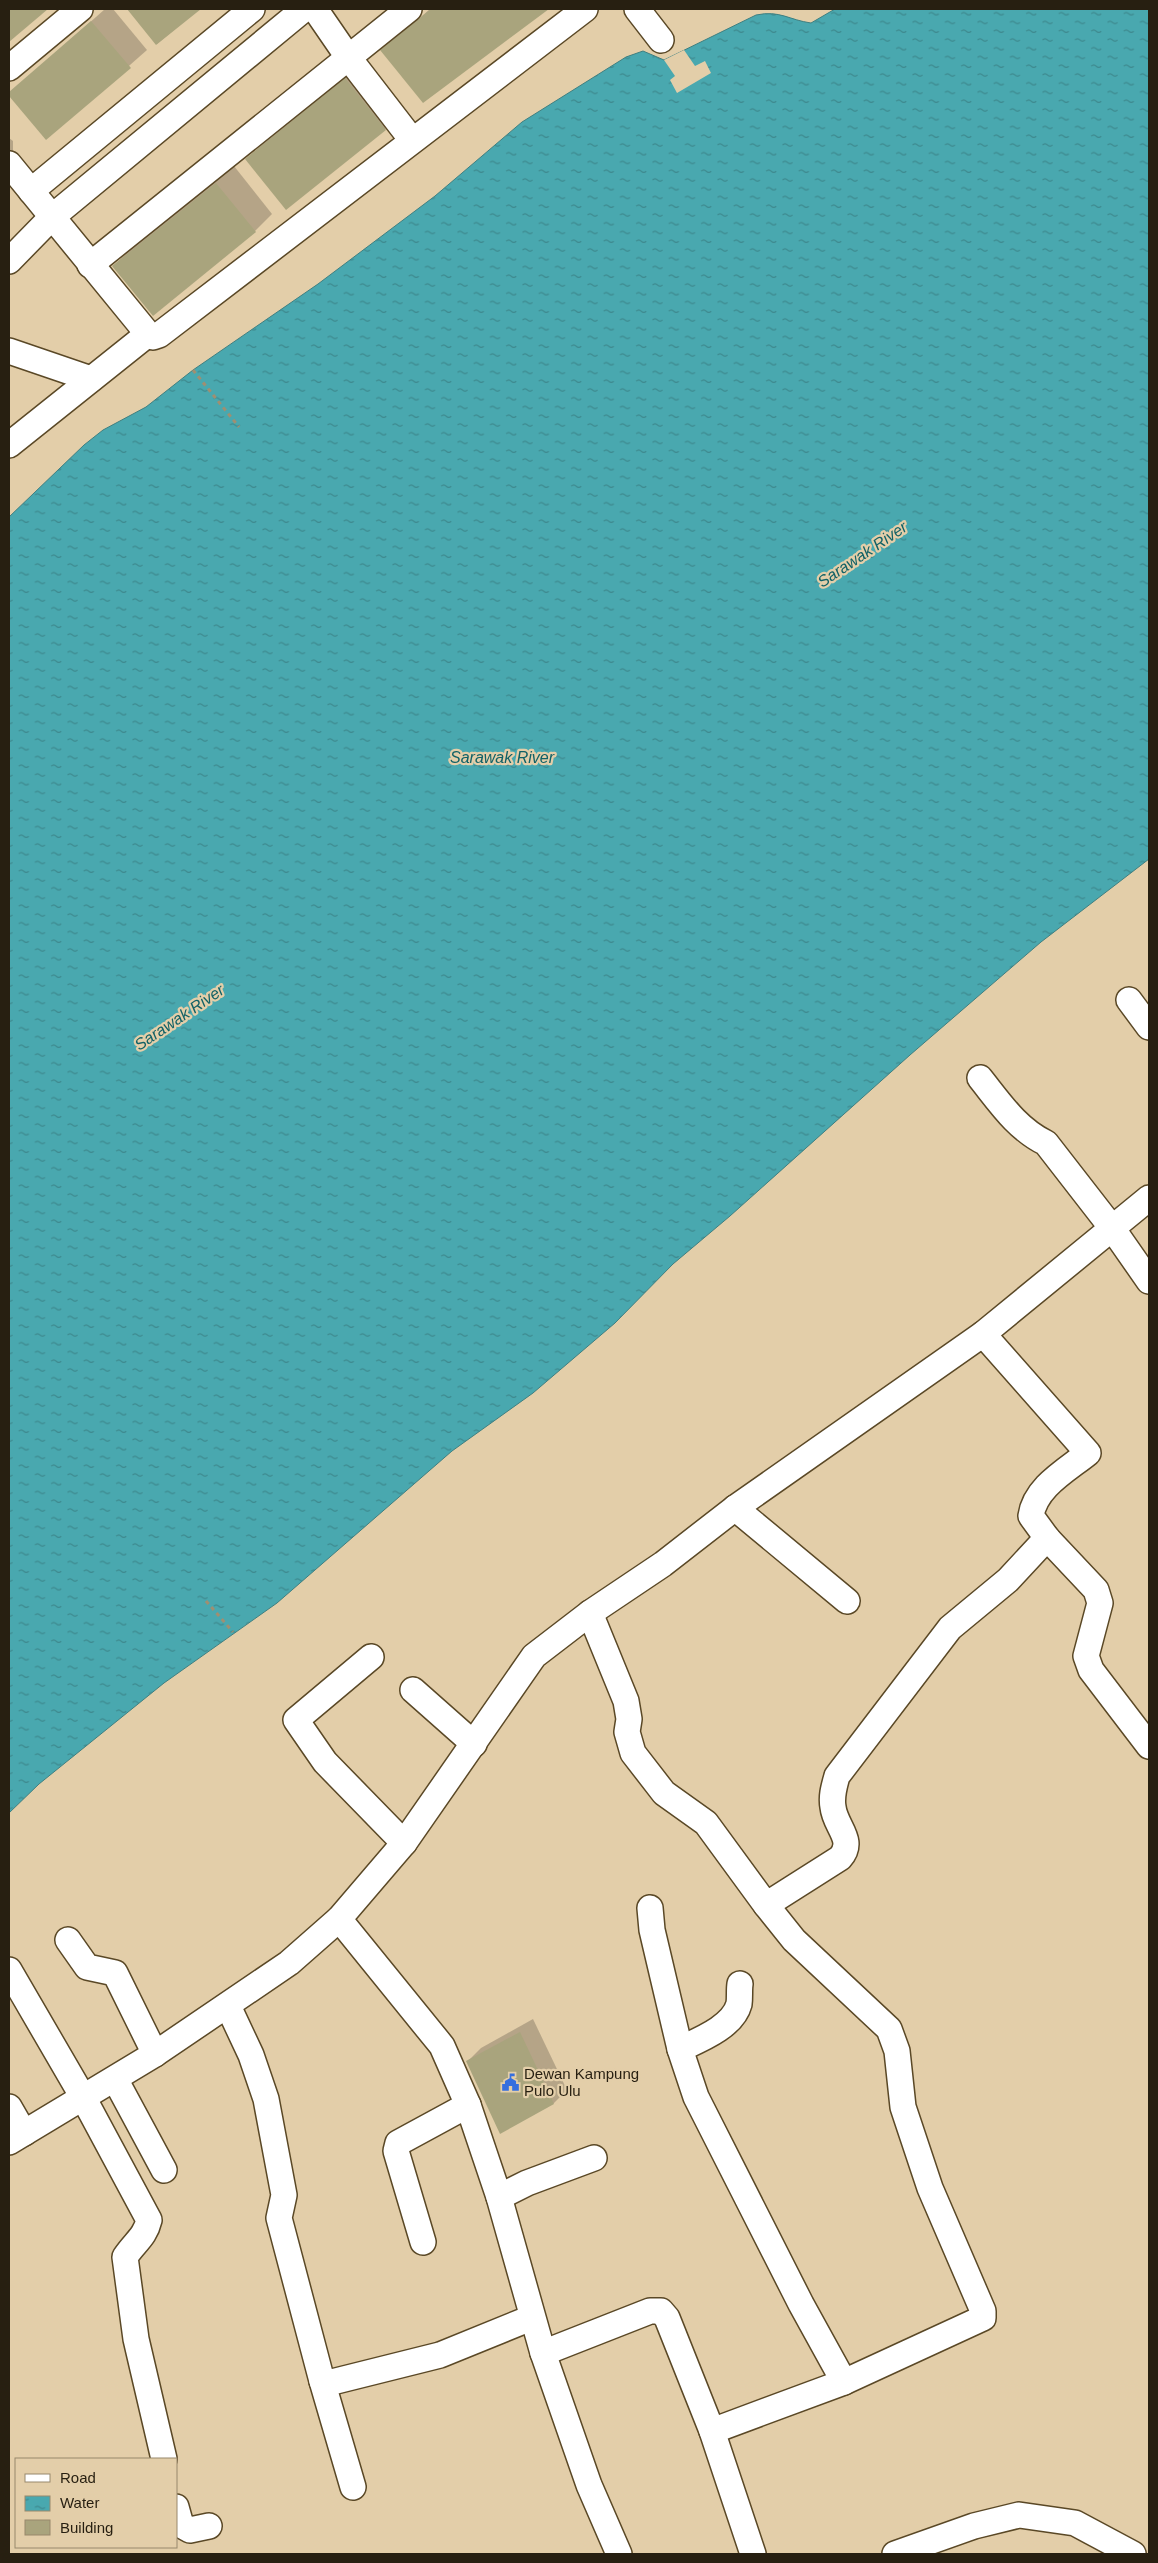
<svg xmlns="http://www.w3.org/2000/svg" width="1158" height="2563" viewBox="0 0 1158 2563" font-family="Helvetica,sans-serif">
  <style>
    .water { fill: url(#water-ripples); stroke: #3f7f80 }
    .pier { fill: #e3cea9 }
    .shadow { fill: #0003 }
    .building { fill: #a9a47d }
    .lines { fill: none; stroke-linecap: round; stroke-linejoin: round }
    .minor-casing { stroke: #5a4826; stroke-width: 28 }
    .path { stroke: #9f8f72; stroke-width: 3; stroke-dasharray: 4 4; stroke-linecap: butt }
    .minor { stroke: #fff; stroke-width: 25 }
    .labels { text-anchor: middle; stroke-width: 4.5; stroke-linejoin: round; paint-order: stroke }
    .poi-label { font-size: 15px; fill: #271f11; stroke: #e3cea9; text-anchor: start }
    .water-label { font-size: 16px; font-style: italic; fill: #116166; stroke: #e3cea9 }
  </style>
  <defs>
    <pattern id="water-ripples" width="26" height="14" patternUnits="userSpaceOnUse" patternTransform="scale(1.25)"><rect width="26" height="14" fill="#49a8af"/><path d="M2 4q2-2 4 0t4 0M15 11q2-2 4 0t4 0" fill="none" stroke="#3d888d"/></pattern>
  </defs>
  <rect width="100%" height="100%" fill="#e3cea9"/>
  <path class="water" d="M835 9H1149V859L1041 942 910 1055 730 1216 673 1264 615 1323 533 1393 452 1451 277 1603 164 1683 39 1784 9 1813V517L84 445 103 430 146 407 193 370 318 284 435 196 522 122 626 57 643 51 664 60 756 15C780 10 789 20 811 23Z"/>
  <path class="pier" d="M684 50 695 66 705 61 711 73 677 93 670 80 675 76 664 60Z"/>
  <g class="shadow">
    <path d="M9 9H46L9 40Z"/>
    <path d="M105 9H113L147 50 46 139 9 94Z"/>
    <path d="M128 9H199L157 44Z"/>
    <path d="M430 9H547L424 101 382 51Z"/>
    <path d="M364 62 403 111 385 129 286 208 247 159 264 142Z"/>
    <path d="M9 138 13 141V151L9 157Z"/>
    <path d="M234 166 272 214 255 231 114 266 131 248Z"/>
    <path d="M533 2019 567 2090 554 2103 501 2132 468 2061 481 2048Z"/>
  </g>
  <g class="building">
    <path d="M9 9H48L9 42Z"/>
    <path d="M127 9H201L156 45Z"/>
    <path d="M431 9H549L423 103 380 50Z"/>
    <path d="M91 21 131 68 46 140 9 96V92Z"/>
    <path d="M345 78 386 130 286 210 245 159Z"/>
    <path d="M216 183 256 232 153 316 112 266Z"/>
    <path d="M520 2032 554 2104 500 2134 466 2061Z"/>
  </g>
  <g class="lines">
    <defs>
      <g id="minor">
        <path d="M315 9 348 57 412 140"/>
        <path d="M637 9 661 40"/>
        <path d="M9 68 80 9"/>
        <path d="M9 164 148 334 153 337 159 335 585 9"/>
        <path d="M31 191 252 9"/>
        <path d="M9 261 52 217 304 9"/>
        <path d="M90 265 409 9"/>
        <path d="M9 351 91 379"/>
        <path d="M9 445 148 334"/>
        <path d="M1129 1000 1149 1027"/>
        <path d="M980 1078C1000 1103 1017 1129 1046 1143L1112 1228 1149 1281"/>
        <path d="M983 1334 1088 1453C1067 1470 1035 1487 1031 1516L1047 1538 1096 1590 1100 1603 1086 1656 1091 1670 1149 1746"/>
        <path d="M735 1508 847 1601"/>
        <path d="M590 1613 626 1701 629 1719 627 1732 633 1753 664 1793 706 1823 766 1905 840 1858C856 1840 835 1827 833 1807 831 1796 834 1787 837 1776L950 1628 1008 1580 1047 1538"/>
        <path d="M371 1657 296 1720 325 1762 404 1843"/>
        <path d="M413 1690 474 1744"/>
        <path d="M650 1908 652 1930 680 2049 696 2097 801 2304 844 2382"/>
        <path d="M339 1919 442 2046 468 2105 499 2197 543 2353 589 2485 619 2554"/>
        <path d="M68 1940 87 1967 115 1973 155 2054"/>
        <path d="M9 1970 84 2099 149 2220C145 2237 135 2242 125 2257L136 2339 164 2459"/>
        <path d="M228 2006 251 2055 266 2099 284 2195 279 2218 322 2381 328 2383 440 2355 531 2318"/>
        <path d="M680 2049C699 2040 733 2027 739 2004 740 1997 739 1990 740 1984"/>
        <path d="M115 2079 164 2170"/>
        <path d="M9 2107 24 2133"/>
        <path d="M9 2142 155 2054 289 1963 339 1919 404 1843 534 1656 590 1613 663 1564 735 1508 983 1334 1149 1198"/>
        <path d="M499 2197 527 2183 594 2158"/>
        <path d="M423 2242 396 2151 398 2143 468 2105"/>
        <path d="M543 2353 650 2311H661L667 2318 712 2431 844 2382 983 2318V2311L930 2188 903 2107 897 2051 889 2029 794 1940 766 1905"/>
        <path d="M322 2381 353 2487"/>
        <path d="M712 2431 753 2554"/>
        <path d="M176 2507 181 2525 190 2530 209 2526"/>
        <path d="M895 2554 974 2526 1019 2515 1075 2523 1133 2554"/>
      </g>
    </defs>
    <use href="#minor" class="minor-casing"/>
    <g class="path">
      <path d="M193 370 239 427"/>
      <path d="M206 1601 233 1632"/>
    </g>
    <use href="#minor" class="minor"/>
  </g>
  <defs>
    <symbol id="civic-bare" viewBox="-9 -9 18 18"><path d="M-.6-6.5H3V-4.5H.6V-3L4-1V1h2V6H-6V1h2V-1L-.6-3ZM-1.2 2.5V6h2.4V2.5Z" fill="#366fde" stroke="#e3cea9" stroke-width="2.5" paint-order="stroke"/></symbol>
  </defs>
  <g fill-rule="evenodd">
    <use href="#civic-bare" x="498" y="2070" width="25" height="25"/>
  </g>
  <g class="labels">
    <g class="poi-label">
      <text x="524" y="2079">Dewan Kampung<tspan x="524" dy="17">Pulo Ulu</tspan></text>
    </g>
    <g class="water-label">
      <text transform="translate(862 554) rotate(-34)" y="6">Sarawak River</text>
      <text x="502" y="763">Sarawak River</text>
      <text transform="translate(179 1017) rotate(-34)" y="6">Sarawak River</text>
    </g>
  </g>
  <rect width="1158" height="2563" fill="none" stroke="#271f11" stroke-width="20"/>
  <rect x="15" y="2458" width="162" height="90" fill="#e3cea9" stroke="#98886c"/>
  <rect x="25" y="2474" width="25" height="8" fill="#ffffff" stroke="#98886c"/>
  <text x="60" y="2483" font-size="15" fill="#271f11">Road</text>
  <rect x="25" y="2496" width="25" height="15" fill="url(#water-ripples)" stroke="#98886c"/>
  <text x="60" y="2508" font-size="15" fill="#271f11">Water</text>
  <rect x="25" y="2520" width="25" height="15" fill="#a9a47d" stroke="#98886c"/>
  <text x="60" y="2533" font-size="15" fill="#271f11">Building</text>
</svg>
